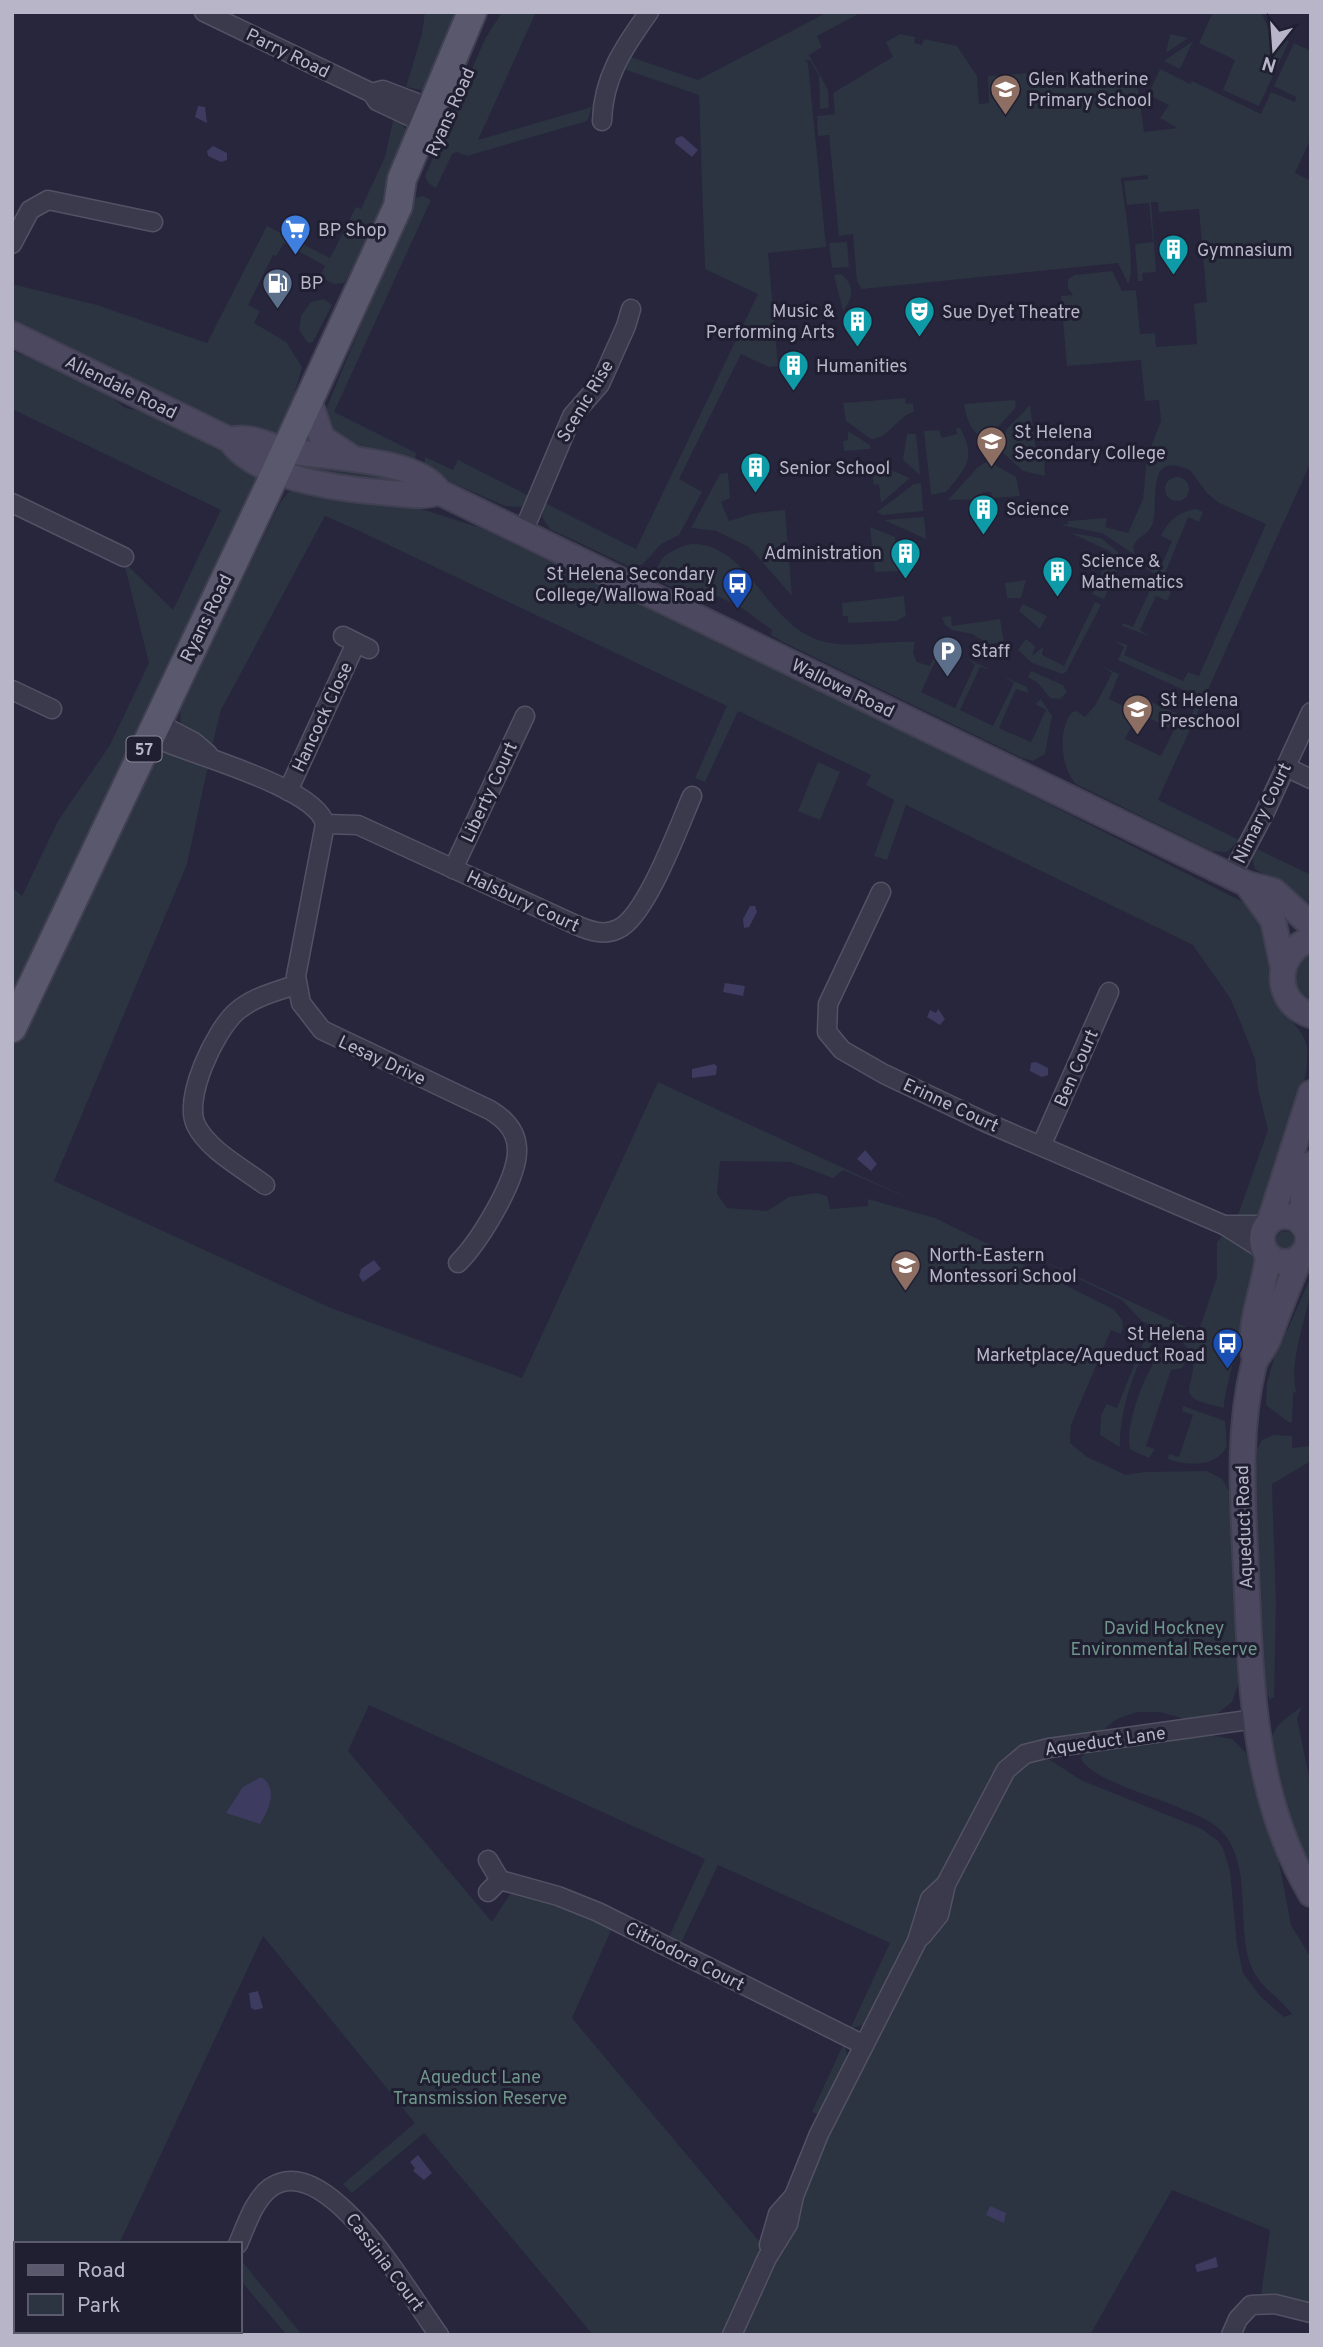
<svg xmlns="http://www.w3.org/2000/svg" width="1323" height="2347" viewBox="0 0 1323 2347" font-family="Overpass,sans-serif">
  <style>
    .green { fill: #2b3440; fill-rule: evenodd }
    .water { fill: #3e3b61 }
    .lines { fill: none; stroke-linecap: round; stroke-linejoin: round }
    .street-casing { stroke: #535264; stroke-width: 21 }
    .secondary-casing { stroke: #414052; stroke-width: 28 }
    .primary-casing { stroke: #414052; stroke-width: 32 }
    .street { stroke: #3b3a4c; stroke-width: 18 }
    .secondary { stroke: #4b485f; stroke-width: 24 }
    .primary { stroke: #59586c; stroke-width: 28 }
    .labels { text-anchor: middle; stroke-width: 6; stroke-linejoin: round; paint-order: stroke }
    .shield { fill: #201f31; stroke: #8a889a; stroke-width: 2 }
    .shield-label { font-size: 16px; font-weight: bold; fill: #b7b5c7 }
    .street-label { font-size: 18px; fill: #b7b5c7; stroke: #201f31 }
    .poi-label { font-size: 18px; fill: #b7b5c7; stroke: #201f31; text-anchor: start }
    .park-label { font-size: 18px; fill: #6e968b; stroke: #201f31 }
  </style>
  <rect width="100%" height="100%" fill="#27263c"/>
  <g class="green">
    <path d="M425 12H456L434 78 426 91 406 87 422 34Z"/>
    <path d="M502 12H536L478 140 592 107 587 121 467 156 457 152 452 154 436 188 428 183 425 176 485 39Z"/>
    <path d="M828 12H862L817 36 822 47 809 55 828 90 829 108 820 109 819 76 810 60 805 61 808 63 826 247 768 253 778 366 769 367 741 354 679 479 702 492 679 535 661 544 642 565 628 566 550 529 542 517 545 503 636 549 758 294 705 269 699 95 618 67 625 55 698 80Z"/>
    <path d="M1213 12H1261L1270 32 1289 41 1259 106 1223 90 1235 60 1199 43Z"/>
    <path d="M900 34 915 37 914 43 922 45 924 39 957 46 977 76 979 104 989 103 988 76 1056 71 1091 78 1092 74 1127 81 1138 89 1144 132 1177 128 1160 118 1169 105 1148 95 1160 69 1190 84 1192 81 1261 114 1271 92 1295 102 1296 97 1274 86 1294 43 1311 51V138L1295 173 1311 181V462L1158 800 1239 840 1227 852 1212 851 1076 784C1060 768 1058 728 1072 712L1077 711 1085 717 1096 704 1112 673 1103 667 1119 674 1109 699 1124 706 1130 693 1190 719 1199 697 1118 660 1124 647 1114 641 1128 645 1124 655 1183 681 1188 672 1199 676 1266 524 1219 503 1207 493 1190 470C1141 448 1162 508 1151 527 1146 536 1139 535 1133 547L1135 555 1102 533 1060 525 1068 524V521L1107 518 1105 527 1128 533 1143 499 1147 457 1161 421 1159 400 1145 401 1141 360 1067 366 1061 296 1073 295 1068 288V279L1075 275 1112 271 1122 291 1136 290 1140 334 1155 333 1156 347 1197 344 1194 304 1207 302 1199 209 1159 212 1158 202H1151L1156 272 1142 273 1143 281H1138L1135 244 1153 242 1149 203 1127 205 1124 181 1148 179V175L1121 178C1123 199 1137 270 1128 284L1118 263 862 289 857 281 853 234 839 236 829 135 818 136 817 116 835 114 833 93 893 57 886 42ZM1138 713 1174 730 1161 756 1125 739Z"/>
    <path d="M1170 34 1188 38 1166 53Z"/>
    <path d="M1193 41 1180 69 1164 61Z"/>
    <path d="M394 116 402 121 408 137 379 220 344 283 334 284 319 277 325 266 284 243 276 256 273 255 248 305 260 311 254 323 286 342 302 367 289 412 274 437 265 438 207 416 12 324V284L97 305 207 343 267 226 330 258 356 207 361 209 385 157Z"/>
    <path d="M423 196 431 200 334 412 416 453 414 464 345 446 321 421 414 198Z"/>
    <path d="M847 242 849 267 832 268 829 243Z"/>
    <path d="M841 274C855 286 854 296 843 311L834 275Z"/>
    <path d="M324 299 332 305 313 342 308 343 299 330 301 316 311 302Z"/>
    <path d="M12 351 94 383 125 408 149 412 239 459 256 475V480L12 1012V887L22 896 58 821 110 745 149 663 125 567 126 564 173 610 221 510 12 409Z"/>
    <path d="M905 398 906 404 913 403 914 412C897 416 888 440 871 439L846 421 843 403Z"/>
    <path d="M1012 400 1016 401 1015 408 991 435 982 438C970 430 966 417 964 404Z"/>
    <path d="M1030 405 1037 458H1044L1045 476 1023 471 1001 451 1006 430Z"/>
    <path d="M956 428H960C977 458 966 468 946 492L931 495 924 431 939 430 942 438 957 434Z"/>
    <path d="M848 431 870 445V449L844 451 843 441 848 440Z"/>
    <path d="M907 434H916L920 475 903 460Z"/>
    <path d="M425 457 453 470 458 460 531 497 521 507 505 506 425 471Z"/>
    <path d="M315 460 411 483 336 479 299 466Z"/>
    <path d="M988 461 1016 477 1020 496 992 498 991 492H983V499L948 500 978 467Z"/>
    <path d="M875 463 910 478 881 503 879 484 874 485 871 464Z"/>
    <path d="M728 473 730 498 721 502 729 521 755 513 785 510 792 596 749 547 716 531 691 528 720 474Z"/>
    <circle cx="1177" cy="489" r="12"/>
    <path d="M921 483 923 511 883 515 877 512 914 484Z"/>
    <path d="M298 490 409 505 481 528 906 732 1255 908C1260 919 1271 935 1272 947 1273 962 1266 975 1270 990 1275 1013 1299 1021 1306 1043 1316 1078 1272 1181 1259 1219L1236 1221 1268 1130 1258 1089 1255 1059 1240 1021 1230 998 1193 945 906 805 887 860 874 856 894 800 866 785 871 775 738 711 705 782 695 778 727 706 353 528 325 516 221 710 212 746 181 727 180 707 280 503 288 492Z"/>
    <path d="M1196 509 1203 512 1199 522 1188 517 1160 586 1171 592 1167 601 1156 596 1140 630 1149 636 1122 626 1123 623 1133 627 1157 575 1146 569 1151 559 1162 564 1172 541 1161 536C1169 520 1178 512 1196 509Z"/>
    <path d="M924 517 926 539 884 520Z"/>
    <path d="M870 527 895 537 898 571 875 572Z"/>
    <path d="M1071 533 1101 538 1118 552V568L1104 599 1092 594 1111 552Z"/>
    <path d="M691 544C746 542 764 617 813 638 844 651 882 640 915 642L913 653 917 662 930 666 938 648 932 643 953 653 941 649 921 692 955 708 975 665 966 658 991 670 980 667 960 710 993 726 1014 683 1003 676 1027 687 1028 693 1016 689 999 728 1031 742 1046 710 1035 704 1041 699 1052 716 1045 754 1033 761 1022 758 783 642 771 635 772 630 742 608 717 596 699 591 696 596 665 584 657 572C658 555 676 548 691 544Z"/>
    <path d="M1026 580 1021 598H1007L1005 583Z"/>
    <path d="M904 596 906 616 896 621 848 623V616H843L842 603Z"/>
    <path d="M1095 602 1101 605 1066 672 1062 674 1032 663 1018 650 1026 639 1035 646 1032 656 1043 647 1042 655 1064 666Z"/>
    <path d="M1023 604 1047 616 1040 629 1019 611Z"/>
    <path d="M951 616 952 626 1000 619 1004 642 989 644 972 634 952 630 945 625 942 617Z"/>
    <path d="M1031 671 1063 685 1067 692 1060 699 1050 698 1038 683 1028 677Z"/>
    <path d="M170 752 208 766 187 864 54 1181 331 1308 522 1378 658 1082 921 1204 843 1170 833 1178 790 1162 720 1161 717 1194 727 1208 767 1211 789 1197 816 1193 827 1196 830 1209 868 1206V1199L935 1218 994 1247 1007 1260 1025 1265 1113 1309C1121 1318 1126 1322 1121 1334L1111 1330 1071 1425 1070 1443 1087 1457 1126 1475 1144 1472 1207 1471 1222 1479 1229 1491 1240 1680 1232 1702 1212 1718 1192 1721 1160 1712H1137L1117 1719 1099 1733 1060 1737 1022 1749 921 1918 866 2024 850 2029 890 1943 718 1865 680 1945 668 1939 705 1859 369 1705 348 1751 492 1922 512 1891 544 1898 613 1926 572 2018 764 2247 724 2335H593L424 2133 352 2193 343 2184 415 2123 263 1936 119 2244H16V2296L12 2295V1047L147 766 160 755Z"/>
    <path d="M818 762 840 772 820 820 798 811Z"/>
    <path d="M1255 848 1311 875V916L1278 883 1255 869 1252 858Z"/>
    <path d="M1311 947V1005L1292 987 1291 971Z"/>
    <circle cx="1285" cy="1240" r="9"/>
    <path d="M1225 1233C1234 1239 1251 1246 1255 1255 1263 1273 1225 1377 1224 1408 1168 1396 1197 1391 1193 1355L1181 1340 1142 1321 1122 1300 1014 1247 1198 1333 1217 1277V1242Z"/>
    <path d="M1311 1276C1311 1316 1288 1351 1296 1392L1293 1393 1292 1423 1288 1422 1266 1405 1267 1383 1282 1329 1287 1331Z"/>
    <path d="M1134 1333 1154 1341C1133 1363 1119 1417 1120 1447L1100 1435 1101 1415 1107 1404 1117 1408 1143 1343 1132 1338Z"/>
    <path d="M1166 1347 1180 1350 1185 1363 1182 1368 1171 1370 1146 1446 1155 1449 1149 1458 1131 1450C1122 1429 1149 1360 1166 1347Z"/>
    <path d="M1183 1406 1225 1421 1227 1446C1216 1468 1187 1466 1168 1459L1169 1454 1179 1457 1193 1415 1182 1411Z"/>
    <path d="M1274 1435 1292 1436V1448L1311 1446V1461L1272 1484 1276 1603 1274 1697 1270 1699 1264 1690 1254 1493 1257 1449 1262 1440Z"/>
    <path d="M1302 1706 1297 1719 1311 1786V1878C1300 1851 1261 1757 1274 1732 1279 1721 1293 1714 1302 1706Z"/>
    <path d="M1209 1735 1232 1739 1247 1754 1276 1847 1291 1925 1311 1958V2307L1261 2295 1270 2230 1172 2190 1090 2335H739L818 2152 1016 1766 1041 1757 1047 1758 1081 1780 1202 1829 1218 1841 1223 1848 1230 1871 1237 1945 1243 1973 1260 1996 1284 2017 1292 2014C1279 1997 1259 1987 1251 1966 1235 1923 1255 1860 1217 1827 1190 1804 1090 1784 1081 1758 1089 1741 1187 1738 1209 1735Z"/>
    <path d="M844 2043 848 2059 819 2115 812 2112Z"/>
    <path d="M240 2259 302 2335H287L240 2280Z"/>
  </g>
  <g class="water">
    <path d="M198 106 205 107 207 123 195 117Z"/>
    <path d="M682 136 698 150 692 157 675 143 676 138Z"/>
    <path d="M213 146 227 153V160L221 162 208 156 207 151Z"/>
    <path d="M750 906H755L757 912 749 927 744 928 743 919Z"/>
    <path d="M725 983 745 986 743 996 723 992Z"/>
    <path d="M938 1009 945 1019 940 1025 927 1017 930 1010 936 1013Z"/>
    <path d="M1036 1062 1048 1068V1075L1042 1077 1030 1071 1031 1063Z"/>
    <path d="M714 1064 717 1066 716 1075 692 1078V1069Z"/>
    <path d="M865 1150 877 1164 871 1171 857 1159Z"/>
    <path d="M374 1260 381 1269 363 1282 359 1276 361 1269Z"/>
    <path d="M261 1777C278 1788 270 1808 260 1824L226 1813 243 1787Z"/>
    <path d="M258 1991 263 2008 255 2010 251 2008 249 1993Z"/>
    <path d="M418 2155 432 2173 424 2180 413 2171 415 2168 410 2162Z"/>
    <path d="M990 2206 1006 2213 1004 2223 986 2215Z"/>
    <path d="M1216 2257 1218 2267 1197 2272 1195 2265Z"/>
  </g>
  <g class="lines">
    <defs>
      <g id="street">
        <path d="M204 12 372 93 377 101 426 124"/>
        <path d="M372 93 383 90 433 109"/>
        <path d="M602 121C603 77 624 47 649 12"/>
        <path d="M12 244 30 210 48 200 153 222"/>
        <path d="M12 503 124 557"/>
        <path d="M523 532 572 416 600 384 626 326 631 309"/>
        <path d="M343 636 369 649"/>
        <path d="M12 690 52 709"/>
        <path d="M156 722 194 742 208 754"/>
        <path d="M150 736C185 753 316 786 325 824L296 976 301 1003 322 1030 490 1110C505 1119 516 1130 517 1148 519 1178 479 1242 458 1263"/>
        <path d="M1286 767 1311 779"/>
        <path d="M288 791 356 643"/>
        <path d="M325 824 358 825 576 925C590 931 604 936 618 929 646 917 679 826 692 796"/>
        <path d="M453 869 525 716"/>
        <path d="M1231 876 1264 814 1311 712"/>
        <path d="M881 892 828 1004 827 1032 842 1050 884 1074 985 1122 1224 1225 1265 1251"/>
        <path d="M1042 1144 1109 992"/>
        <path d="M265 1185C244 1169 208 1150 196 1125 183 1098 215 1031 236 1012 253 997 275 992 295 985"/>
        <path d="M1224 1225H1267"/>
        <path d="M500 1880 558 1896 598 1912 864 2045"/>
        <path d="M488 1892 500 1880 488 1860"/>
        <path d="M922 1936 939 1915 946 1884 1006 1770 1025 1754 1049 1748 1255 1719"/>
        <path d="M238 2244C246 2226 254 2200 270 2188 327 2147 411 2298 439 2335"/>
        <path d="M769 2245 778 2214 794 2196"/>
        <path d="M732 2335 767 2258 788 2224 794 2196 819 2134 917 1941 930 1899 946 1884"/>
        <path d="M1231 2335 1238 2319 1251 2305 1275 2304 1311 2313"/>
      </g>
      <g id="secondary">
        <path d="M12 334 230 440C257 480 347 490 391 493 407 494 423 498 439 492"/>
        <path d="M309 400 322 438 349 456"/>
        <path d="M230 440C250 434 270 447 289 451 325 458 418 458 439 492L1247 884 1274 891 1311 925"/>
        <path d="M1247 884 1273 920 1283 967"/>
        <path d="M1311 939C1274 952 1272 1003 1311 1015"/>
        <circle cx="1285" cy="1239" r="23"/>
        <path d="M1270 1221 1311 1093"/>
        <path d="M1302 1224 1303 1194 1311 1164"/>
        <path d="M1300 1258C1289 1284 1279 1310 1269 1337 1266 1347 1257 1355 1254 1364 1237 1433 1243 1501 1246 1570 1251 1681 1252 1795 1311 1894"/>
        <path d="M1255 1360C1246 1326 1265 1290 1268 1255"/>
      </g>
      <path id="primary" d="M12 1028 268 489 398 206 402 179 472 12"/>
    </defs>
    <use href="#street" class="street-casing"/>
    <use href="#secondary" class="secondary-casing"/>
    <use href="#primary" class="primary-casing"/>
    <use href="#street" class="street"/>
    <use href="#secondary" class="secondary"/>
    <use href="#primary" class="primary"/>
  </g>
  <defs>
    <symbol id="school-pin" viewBox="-11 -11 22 30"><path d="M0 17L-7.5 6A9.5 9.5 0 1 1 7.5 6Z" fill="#8d6e63" stroke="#201f31"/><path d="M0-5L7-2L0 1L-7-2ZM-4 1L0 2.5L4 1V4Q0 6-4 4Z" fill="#fff"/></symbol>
    <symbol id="supermarket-pin" viewBox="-11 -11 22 30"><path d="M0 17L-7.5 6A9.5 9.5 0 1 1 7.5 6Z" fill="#3f7fe0" stroke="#201f31"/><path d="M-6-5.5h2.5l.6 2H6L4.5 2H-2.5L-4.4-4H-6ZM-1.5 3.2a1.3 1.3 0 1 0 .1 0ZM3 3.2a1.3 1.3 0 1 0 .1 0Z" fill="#fff"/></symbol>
    <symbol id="building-pin" viewBox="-11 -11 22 30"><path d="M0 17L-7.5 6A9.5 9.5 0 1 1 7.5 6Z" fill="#0f9aa8" stroke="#201f31"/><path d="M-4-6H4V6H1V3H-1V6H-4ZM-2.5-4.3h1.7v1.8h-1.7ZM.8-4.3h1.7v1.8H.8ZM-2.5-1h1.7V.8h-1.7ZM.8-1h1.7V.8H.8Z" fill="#fff"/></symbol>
    <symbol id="fuel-pin" viewBox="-11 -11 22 30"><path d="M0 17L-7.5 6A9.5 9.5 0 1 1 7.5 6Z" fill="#5c6f8a" stroke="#201f31"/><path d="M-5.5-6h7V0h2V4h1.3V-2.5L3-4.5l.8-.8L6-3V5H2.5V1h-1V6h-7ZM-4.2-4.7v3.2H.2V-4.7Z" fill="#fff"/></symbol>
    <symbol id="theatre-pin" viewBox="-11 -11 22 30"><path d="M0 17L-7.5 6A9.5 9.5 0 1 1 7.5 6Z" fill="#0f9aa8" stroke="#201f31"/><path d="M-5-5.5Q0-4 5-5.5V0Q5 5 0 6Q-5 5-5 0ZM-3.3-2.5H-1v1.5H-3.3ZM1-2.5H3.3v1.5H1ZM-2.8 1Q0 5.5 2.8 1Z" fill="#fff"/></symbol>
    <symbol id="bus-pin" viewBox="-11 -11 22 30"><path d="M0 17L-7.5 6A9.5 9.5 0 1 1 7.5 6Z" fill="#1a4fb4" stroke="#201f31"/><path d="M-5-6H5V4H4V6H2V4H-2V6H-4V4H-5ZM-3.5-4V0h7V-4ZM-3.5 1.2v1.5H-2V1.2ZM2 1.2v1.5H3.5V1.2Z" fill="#fff"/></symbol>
    <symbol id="parking-pin" viewBox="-11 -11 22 30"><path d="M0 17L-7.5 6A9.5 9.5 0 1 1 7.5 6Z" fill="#5c6f8a" stroke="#201f31"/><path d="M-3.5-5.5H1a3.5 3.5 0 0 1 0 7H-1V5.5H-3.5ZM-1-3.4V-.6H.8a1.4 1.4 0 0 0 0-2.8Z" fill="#fff"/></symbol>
  </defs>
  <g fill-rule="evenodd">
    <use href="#school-pin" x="988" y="72" width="35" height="47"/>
    <use href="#supermarket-pin" x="278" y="212" width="35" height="47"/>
    <use href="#building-pin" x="1156" y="232" width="35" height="47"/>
    <use href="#fuel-pin" x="260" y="266" width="35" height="47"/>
    <use href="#theatre-pin" x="902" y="294" width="35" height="47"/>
    <use href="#building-pin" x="840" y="304" width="35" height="47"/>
    <use href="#building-pin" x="776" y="348" width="35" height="47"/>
    <use href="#school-pin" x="974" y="424" width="35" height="47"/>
    <use href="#building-pin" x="738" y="450" width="35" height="47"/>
    <use href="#building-pin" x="966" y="492" width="35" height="47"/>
    <use href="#building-pin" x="888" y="536" width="35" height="47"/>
    <use href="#building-pin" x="1040" y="554" width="35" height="47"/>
    <use href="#bus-pin" x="720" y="566" width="35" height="47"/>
    <use href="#parking-pin" x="930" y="634" width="35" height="47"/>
    <use href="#school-pin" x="1120" y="692" width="35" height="47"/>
    <use href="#school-pin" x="888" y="1248" width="35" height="47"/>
    <use href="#bus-pin" x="1210" y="1326" width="35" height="47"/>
  </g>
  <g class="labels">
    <rect class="shield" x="126.5" y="736.5" width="35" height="25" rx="5"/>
    <g class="shield-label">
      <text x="144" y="755">57</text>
    </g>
    <g class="street-label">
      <text transform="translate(288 53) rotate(26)" y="6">Parry Road</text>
      <text transform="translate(450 112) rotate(-66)" y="6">Ryans Road</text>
      <text transform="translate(121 387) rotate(26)" y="6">Allendale Road</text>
      <text transform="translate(585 401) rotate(-59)" y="6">Scenic Rise</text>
      <text transform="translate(206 618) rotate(-64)" y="6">Ryans Road</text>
      <text transform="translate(843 688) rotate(26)" y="6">Wallowa Road</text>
      <text transform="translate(322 717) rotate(-65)" y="6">Hancock Close</text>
      <text transform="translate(489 792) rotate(-65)" y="6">Liberty Court</text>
      <text transform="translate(1262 813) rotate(-64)" y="6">Nimary Court</text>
      <text transform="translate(523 901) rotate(25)" y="6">Halsbury Court</text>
      <text transform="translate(382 1060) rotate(25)" y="6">Lesay Drive</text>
      <text transform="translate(1076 1068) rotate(-66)" y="6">Ben Court</text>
      <text transform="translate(951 1105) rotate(25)" y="6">Erinne Court</text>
      <text transform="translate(1244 1527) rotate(-92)" y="6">Aqueduct Road</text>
      <text transform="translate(1105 1741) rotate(-8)" y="6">Aqueduct Lane</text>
      <text transform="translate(685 1956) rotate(27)" y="6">Citriodora Court</text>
      <text transform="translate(385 2262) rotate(53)" y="6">Cassinia Court</text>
    </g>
    <g class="poi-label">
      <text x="1028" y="85">Glen Katherine<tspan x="1028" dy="21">Primary School</tspan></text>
      <text x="318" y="236">BP Shop</text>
      <text x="1197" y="256">Gymnasium</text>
      <text x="300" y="289">BP</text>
      <text x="835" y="317" text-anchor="end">Music &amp;<tspan x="835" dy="21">Performing Arts</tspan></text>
      <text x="942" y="318">Sue Dyet Theatre</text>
      <text x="816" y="372">Humanities</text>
      <text x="1014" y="438">St Helena<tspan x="1014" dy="21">Secondary College</tspan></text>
      <text x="779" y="474">Senior School</text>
      <text x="1006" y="515">Science</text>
      <text x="882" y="559" text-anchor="end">Administration</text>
      <text x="1081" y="567">Science &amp;<tspan x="1081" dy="21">Mathematics</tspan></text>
      <text x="715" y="580" text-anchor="end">St Helena Secondary<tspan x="715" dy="21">College/Wallowa Road</tspan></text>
      <text x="971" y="657">Staff</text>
      <text x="1160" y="706">St Helena<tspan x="1160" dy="21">Preschool</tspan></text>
      <text x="929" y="1261">North-Eastern<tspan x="929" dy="21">Montessori School</tspan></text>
      <text x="1205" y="1340" text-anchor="end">St Helena<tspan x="1205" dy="21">Marketplace/Aqueduct Road</tspan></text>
    </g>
    <g class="park-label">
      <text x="1164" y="1634">David Hockney<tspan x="1164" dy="21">Environmental Reserve</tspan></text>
      <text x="480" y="2083">Aqueduct Lane<tspan x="480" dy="21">Transmission Reserve</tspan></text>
    </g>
  </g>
  <rect width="1323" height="2347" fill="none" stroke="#b7b5c7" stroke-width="28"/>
  <rect x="14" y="2242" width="228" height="91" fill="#201f31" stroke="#5c5b6d" stroke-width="2"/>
  <rect x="28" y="2265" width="35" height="10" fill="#59586c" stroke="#5c5b6d" stroke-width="2"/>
  <text x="77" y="2277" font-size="21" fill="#b7b5c7">Road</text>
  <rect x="28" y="2294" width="35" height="21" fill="#2b3440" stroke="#5c5b6d" stroke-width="2"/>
  <text x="77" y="2312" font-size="21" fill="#b7b5c7">Park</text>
  <g transform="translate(1274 49) rotate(197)" stroke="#201f31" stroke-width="5" paint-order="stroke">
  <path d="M0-5L12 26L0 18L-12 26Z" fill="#b7b5c7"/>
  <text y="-10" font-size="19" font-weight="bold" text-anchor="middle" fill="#b7b5c7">N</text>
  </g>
</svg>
